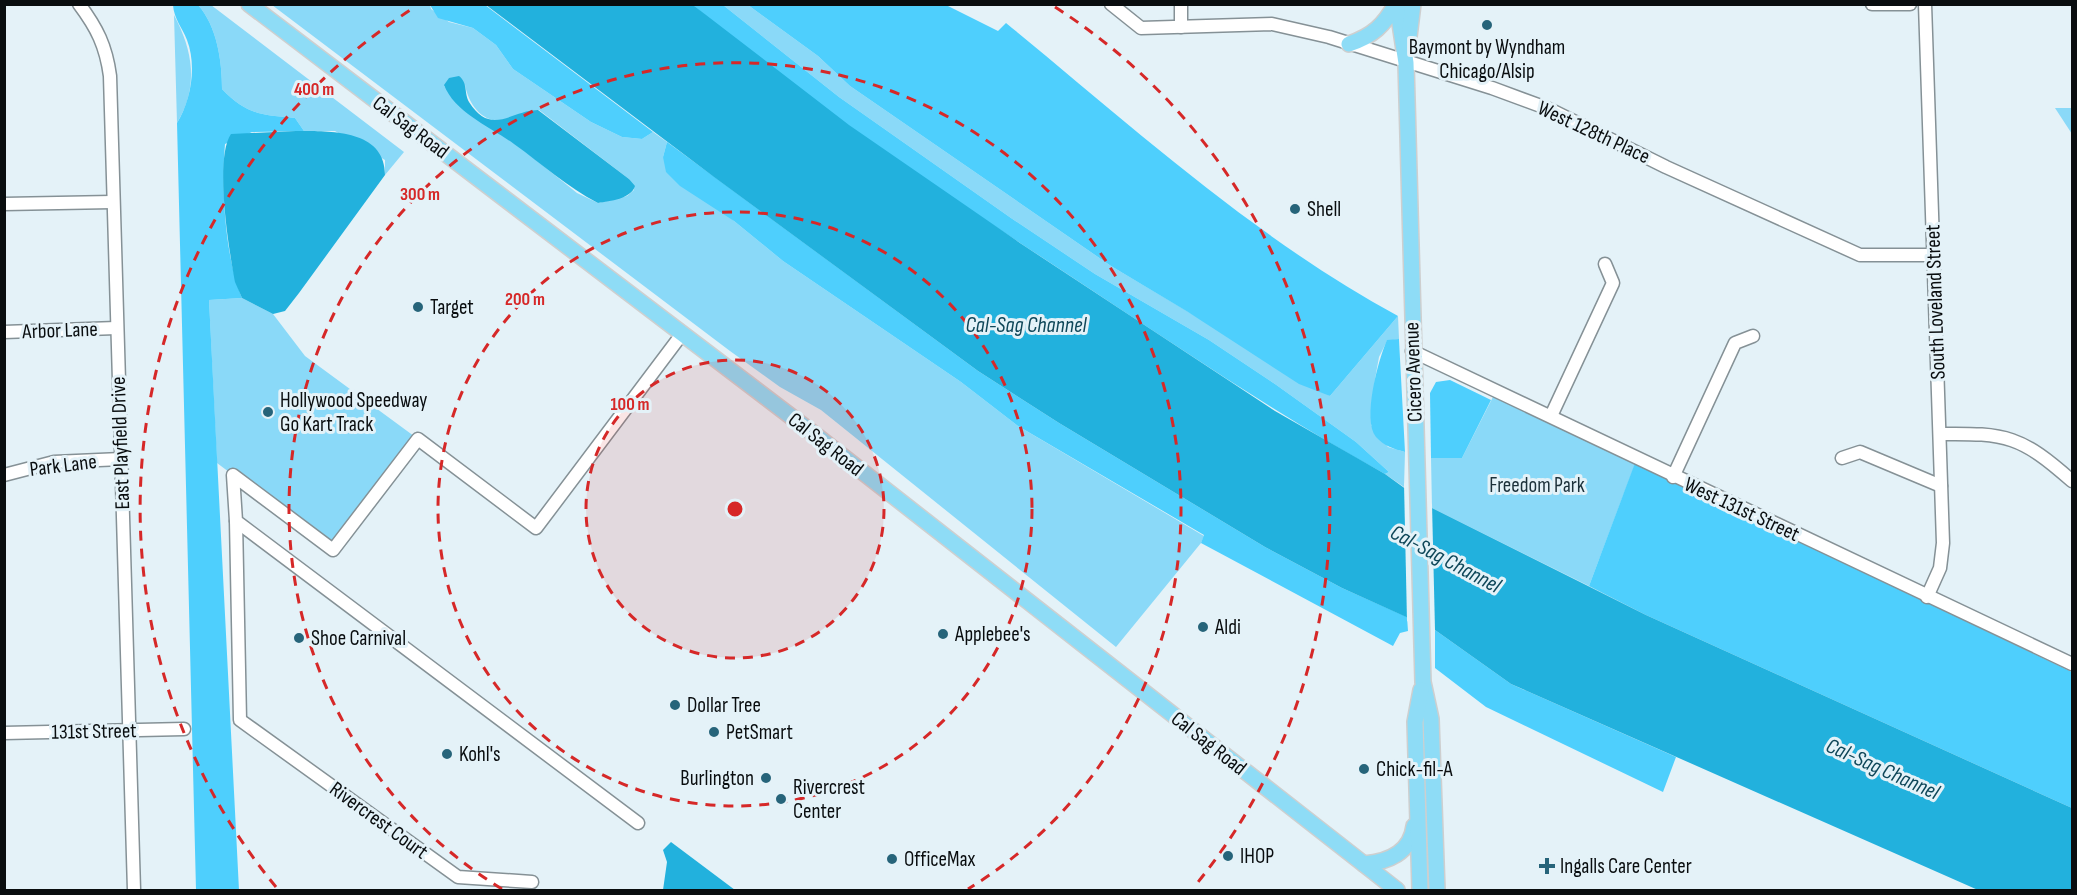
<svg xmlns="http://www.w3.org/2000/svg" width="2077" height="895" viewBox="0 0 2077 895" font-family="'Sofia Sans Condensed',sans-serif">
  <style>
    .green { fill: #8ad9f8; fill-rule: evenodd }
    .forest { fill: #4ecffd }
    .water { fill: #22b1dd }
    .pier { fill: #e4f2f8 }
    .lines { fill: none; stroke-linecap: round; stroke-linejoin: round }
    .minor-casing { stroke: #859196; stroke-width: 15 }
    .major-casing { stroke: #cecfcf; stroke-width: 18 }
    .minor { stroke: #fff; stroke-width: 12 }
    .major { stroke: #8edcf6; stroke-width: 15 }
    .ring { fill: none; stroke: #d62828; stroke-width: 3; stroke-dasharray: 10 8 }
    .poi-dot { fill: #26647a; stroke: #e4f2f8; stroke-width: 2 }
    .labels { text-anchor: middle; stroke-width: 6; stroke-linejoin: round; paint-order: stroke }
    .poi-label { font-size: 21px; fill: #090d0f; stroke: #e4f2f8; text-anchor: start }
    .street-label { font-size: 21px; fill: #090d0f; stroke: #e4f2f8 }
    .park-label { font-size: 21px; fill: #1c313a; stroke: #e4f2f8 }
    .water-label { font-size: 22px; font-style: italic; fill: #0f4759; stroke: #e4f2f8 }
    .centre { fill: #d62828; stroke: #e4f2f8; stroke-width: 3 }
    .ring-label { font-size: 18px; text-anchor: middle; font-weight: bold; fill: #d62828; stroke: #e4f2f8; stroke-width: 6; stroke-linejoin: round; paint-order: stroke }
  </style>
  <rect width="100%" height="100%" fill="#e4f2f8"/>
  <g class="green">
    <path d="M198 5H211L404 152 385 175V160L335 131H304L295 118C262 115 247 115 222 89 222 61 217 26 198 5Z"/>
    <path d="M272 5H430L431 9 449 22 473 28 496 45 513 69 591 122 622 137 642 139 653 132 667 142 663 157 734 221 783 261 961 382 1018 426 1204 536 1201 543 1116 647 821 410 780 387 730 351ZM465 85C469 105 483 125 507 120 519 118 527 110 539 110L629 179 634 190 627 196 598 203 577 193 444 86Z"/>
    <path d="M723 5H748L818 56 850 86 1111 266 1330 396 1398 316 1399 339 1387 341 1379 357 1375 379 1371 425 1388 447 1405 452 1404 487 1385 474 1389 472 1356 442 1275 384 1209 340 1095 274 1011 218 839 97Z"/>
    <path d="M174 15C193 51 199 86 177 123Z"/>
    <path d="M2055 108H2072V134Z"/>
    <path d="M242 298 273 314 305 356 418 439 333 550 217 463 209 300Z"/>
    <path d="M1496 391 1637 459 1589 586 1432 508 1431 458H1462Z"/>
  </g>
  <g class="forest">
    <path d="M173 5H198C217 26 222 61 222 89 247 115 262 115 295 118L304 131 252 132 225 144C221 188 225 257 242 298L209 300 239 890H196L177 123C191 100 197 66 187 40 182 27 174 19 173 5Z"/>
    <path d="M430 5H485L653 132 642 139 622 137 591 122 513 69 496 45 473 28 438 18Z"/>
    <path d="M693 5H723L839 97 1011 218 1095 274 1209 340 1275 384 1356 442 1389 472 1385 474C1283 418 1187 353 1090 289 955 200 817 110 693 5Z"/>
    <path d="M748 5H946L998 31 1006 23C1132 126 1254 238 1398 316L1330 396 1299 384 1188 312 1111 266 850 86 818 56Z"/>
    <path d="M667 142 978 371 1059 423 1265 547 1342 588 1407 617 1408 631 1400 633 1393 646 1201 543 1204 535 1018 426 961 382 783 261 734 221 680 186 666 172 663 157Z"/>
    <path d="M1399 339V340L1405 452C1394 449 1384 446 1376 437 1362 420 1378 360 1387 340Z"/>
    <path d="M1450 380 1491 400 1462 458H1431L1430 393 1436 382Z"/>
    <path d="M1635 463 2072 672V808L1646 615 1589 586Z"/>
    <path d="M1435 630 1511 684 1676 757 1663 792 1486 707 1435 668Z"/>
  </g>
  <g class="water">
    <path d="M486 5H693L849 125 1020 243 1275 411 1385 474 1432 508 1646 615 2072 808V890H1978L1511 684 1435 630 1342 588 1265 547 1059 423 978 371 714 177Z"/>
    <path d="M459 76C468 83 464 93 469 102 491 137 512 110 538 110L629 179 635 186C631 199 610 201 598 203 567 187 542 164 514 144 491 127 455 113 444 85L449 78Z"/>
    <path d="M296 131C330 131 385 129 385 175L299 293 285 311 273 314 242 298 235 282C229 250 214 159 231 134Z"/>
    <path d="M671 842 735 890H663L667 862 663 850Z"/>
  </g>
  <path class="pier" d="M1404 483 1432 504 1435 630H1428L1407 621Z"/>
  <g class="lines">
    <defs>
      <g id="minor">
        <path d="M79 4C97 28 106 46 110 76L134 890"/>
        <path d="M1111 4 1141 28 1272 24 1329 37 1492 88 1549 109 1666 167 1860 255H1933"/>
        <path d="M1181 4V27"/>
        <path d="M1872 4H1910"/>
        <path d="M1925 4 1943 543 1940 568 1927 597"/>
        <path d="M4 204 112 202"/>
        <path d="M4 332 116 328"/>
        <path d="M1412 351 2072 664"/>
        <path d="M1551 416 1613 283 1605 264"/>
        <path d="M1940 434C2007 433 2021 436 2072 481"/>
        <path d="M1842 458 1860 452 1941 486"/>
        <path d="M4 475 54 462 121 459"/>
        <path d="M1673 477 1735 343 1753 336"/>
        <path d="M236 521 240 720 458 877 532 882"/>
        <path d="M4 733 184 729"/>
        <path d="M638 823 236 521 233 475 333 550 418 439 536 528 682 334"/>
      </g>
      <g id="major">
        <path d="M249 4 818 437 1397 890"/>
        <path d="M1397 4 1406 63 1423 682 1431 719 1437 890"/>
        <path d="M1349 44C1373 36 1384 25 1396 4"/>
        <path d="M1408 45 1413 4"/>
        <path d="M1364 864C1387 862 1411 853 1414 826"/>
        <path d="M1420 890 1415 722 1421 690"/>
      </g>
    </defs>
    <use href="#minor" class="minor-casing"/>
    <use href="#major" class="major-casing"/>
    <use href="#minor" class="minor"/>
    <use href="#major" class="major"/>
  </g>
  <circle cx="735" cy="509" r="149" fill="#d62828" fill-opacity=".12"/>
  <g class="ring">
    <circle cx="735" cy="509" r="149"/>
    <circle cx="735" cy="509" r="297"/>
    <path d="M502 889A446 446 0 1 1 968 889"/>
    <path d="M276 887A595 595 0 0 1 415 7M1055 7A595 595 0 0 1 1194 887"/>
  </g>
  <g class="poi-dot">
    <circle cx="1487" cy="25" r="6"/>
    <circle cx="1295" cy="209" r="6"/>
    <circle cx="418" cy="307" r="6"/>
    <circle cx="268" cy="412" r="6"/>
    <circle cx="1203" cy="627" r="6"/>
    <circle cx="943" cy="634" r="6"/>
    <circle cx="299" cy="638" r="6"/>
    <circle cx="675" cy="705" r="6"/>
    <circle cx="714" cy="732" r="6"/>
    <circle cx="447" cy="754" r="6"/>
    <circle cx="1364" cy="769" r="6"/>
    <circle cx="766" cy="778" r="6"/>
    <circle cx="781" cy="799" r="6"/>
    <circle cx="1228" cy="856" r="6"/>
    <circle cx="892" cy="859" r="6"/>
    <path d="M1544 857h6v6h6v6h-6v6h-6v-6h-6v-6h6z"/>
  </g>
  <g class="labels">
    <g class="poi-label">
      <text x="1487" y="54" text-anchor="middle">Baymont by Wyndham<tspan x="1487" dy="24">Chicago/Alsip</tspan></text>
      <text x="1307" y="216">Shell</text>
      <text x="430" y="314">Target</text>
      <text x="280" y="407">Hollywood Speedway<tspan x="280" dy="24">Go Kart Track</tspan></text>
      <text x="1215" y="634">Aldi</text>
      <text x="955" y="641">Applebee's</text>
      <text x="311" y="645">Shoe Carnival</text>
      <text x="687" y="712">Dollar Tree</text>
      <text x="726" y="739">PetSmart</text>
      <text x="459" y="761">Kohl's</text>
      <text x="1376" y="776">Chick-fil-A</text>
      <text x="754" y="785" text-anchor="end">Burlington</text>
      <text x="793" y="794">Rivercrest<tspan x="793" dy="24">Center</tspan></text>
      <text x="1240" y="863">IHOP</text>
      <text x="904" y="866">OfficeMax</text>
      <text x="1560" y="873">Ingalls Care Center</text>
    </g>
    <g class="street-label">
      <text transform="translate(411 127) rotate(37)" y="7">Cal Sag Road</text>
      <text transform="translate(1594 132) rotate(25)" y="7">West 128th Place</text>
      <text transform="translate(1935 302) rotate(-92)" y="7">South Loveland Street</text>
      <text transform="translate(60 330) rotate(-2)" y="7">Arbor Lane</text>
      <text transform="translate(1413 372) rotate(-92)" y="7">Cicero Avenue</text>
      <text transform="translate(120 443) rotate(-92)" y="7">East Playfield Drive</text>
      <text transform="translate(826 444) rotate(38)" y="7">Cal Sag Road</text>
      <text transform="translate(63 465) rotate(-7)" y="7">Park Lane</text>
      <text transform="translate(1742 509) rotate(25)" y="7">West 131st Street</text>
      <text transform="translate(94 731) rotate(-1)" y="7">131st Street</text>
      <text transform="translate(1209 743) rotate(38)" y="7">Cal Sag Road</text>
      <text transform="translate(379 820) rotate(36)" y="7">Rivercrest Court</text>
    </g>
    <g class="park-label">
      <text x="1537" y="492">Freedom Park</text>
    </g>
    <g class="water-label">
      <text x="1026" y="332">Cal-Sag Channel</text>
      <text transform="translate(1446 558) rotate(28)" y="8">Cal-Sag Channel</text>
      <text transform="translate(1883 768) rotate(24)" y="8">Cal-Sag Channel</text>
    </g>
  </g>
  <circle cx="735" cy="509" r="9" class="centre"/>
  <g class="ring-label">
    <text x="314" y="95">400 m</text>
    <text x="420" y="200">300 m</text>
    <text x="525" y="305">200 m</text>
    <text x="630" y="410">100 m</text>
  </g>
  <rect width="2077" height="895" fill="none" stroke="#090d0f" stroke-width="12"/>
</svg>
